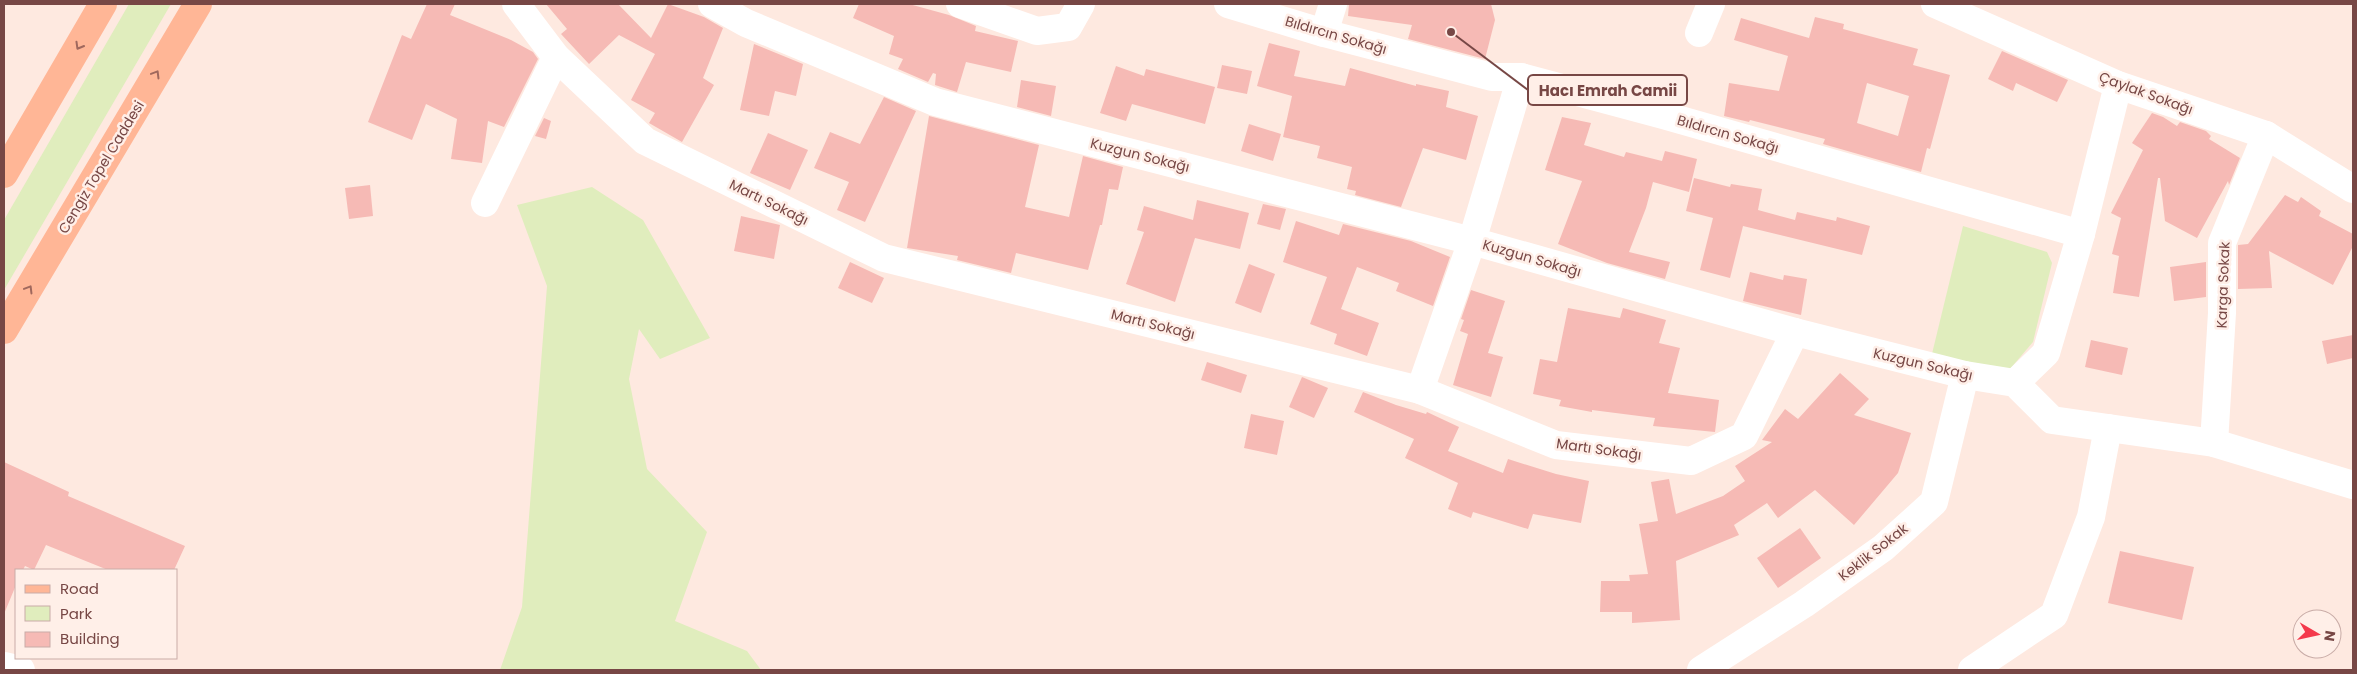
<svg xmlns="http://www.w3.org/2000/svg" width="2357" height="674" viewBox="0 0 2357 674" font-family="Poppins,sans-serif">
  <style>
    .green { fill: #e0edbd }
    .building { fill: #f6bab5; fill-rule: evenodd }
    .lines { fill: none; stroke-linecap: round; stroke-linejoin: round }
    .minor { stroke: #fff; stroke-width: 28 }
    .major { stroke: #ffb696; stroke-width: 28 }
    .oneway { stroke: #a0685d }
    .labels { text-anchor: middle; stroke-width: 5; stroke-linejoin: round; paint-order: stroke }
    .street-label { font-size: 14px; fill: #774745; stroke: #ffefe8 }
    .leader { fill: none; stroke: #774745; stroke-width: 2 }
    .callout-dot { fill: #774745; stroke: #ffefe8; stroke-width: 2 }
    .callout { fill: #ffefe8; stroke: #774745; stroke-width: 2 }
    .callout-label { font-size: 15px; text-anchor: middle; font-weight: bold; fill: #774745 }
  </style>
  <rect width="100%" height="100%" fill="#fee9e0"/>
  <g class="green">
    <path d="M129 4H171L4 290V220Z"/>
    <path d="M592 187 643 220 710 338 660 359 639 329 629 379 647 469 707 532 675 621 747 651 761 670H500L522 607 547 286 517 205Z"/>
    <path d="M1963 226 2047 252 2052 263 2033 342 2010 369 1930 362Z"/>
  </g>
  <g class="building">
    <path d="M427 4H455L450 15 511 40 533 52 538 59 504 127 488 121 482 163 451 159 457 119 426 104 412 140 368 122 402 35 411 39Z"/>
    <path d="M546 4H618L651 38 668 4 704 17 723 28 703 78 714 85 682 142 649 123 655 113 631 100 655 54 619 35 589 64 561 34 567 29Z"/>
    <path d="M859 4H909L949 15 976 26 975 31 1018 41 1011 72 966 62 957 92 935 85 936 74 933 73 928 82 898 69 903 59 889 54 894 36 853 18Z"/>
    <path d="M1349 4H1491L1495 20 1485 59 1408 39 1412 25 1348 16Z"/>
    <path d="M1815 17 1844 24 1843 29 1918 49 1913 65 1950 75 1930 149 1927 148 1921 172 1823 144 1825 139 1750 120 1749 122 1724 116 1729 83 1779 91 1788 56 1734 40 1741 18 1809 38ZM1867 83 1909 96 1898 136 1857 123Z"/>
    <path d="M1269 43 1300 51 1294 76 1345 86 1350 68 1416 86V84L1449 91 1446 107 1478 116 1466 160 1423 148 1401 207 1355 195 1356 191 1347 189 1352 167 1317 158 1320 146 1283 137 1292 96 1257 86Z"/>
    <path d="M754 44 803 64 796 96 775 91 769 116 740 110Z"/>
    <path d="M2002 51 2068 80 2057 102 2016 83 2013 91 1988 79Z"/>
    <path d="M1222 65 1252 71 1247 94 1217 88Z"/>
    <path d="M1116 66 1144 76 1146 69 1215 87 1205 124 1132 104 1126 121 1100 113Z"/>
    <path d="M1021 80 1056 86 1051 116 1017 107Z"/>
    <path d="M884 97 916 111 865 222 837 210 849 182 814 168 830 132 860 144Z"/>
    <path d="M2152 113 2163 117 2177 126 2180 122 2206 131 2211 136 2209 139 2240 158 2229 185 2228 181 2197 238 2165 221 2160 178H2158L2139 297 2113 293 2119 256 2112 254 2121 218 2111 213 2143 150 2132 143Z"/>
    <path d="M929 116 1039 145 1025 207 1069 217 1083 156 1123 167 1118 190 1109 189 1102 225H1100L1088 270 1016 253 1011 273 957 260 958 256 907 248Z"/>
    <path d="M1562 117 1591 123 1584 145 1624 157 1626 152 1662 161 1665 151 1697 159 1689 192 1653 182 1646 208 1629 252 1670 262 1665 279 1607 263 1558 244 1582 181 1545 170Z"/>
    <path d="M544 118 551 121 546 139 535 136Z"/>
    <path d="M1249 124 1281 134 1273 161 1241 151Z"/>
    <path d="M768 133 808 150 790 190 750 173Z"/>
    <path d="M1694 178 1730 187 1731 184 1762 189 1758 210 1795 220 1797 212 1836 221 1837 217 1870 226 1862 255 1743 226 1730 278 1700 270 1713 218 1686 211Z"/>
    <path d="M370 185 373 216 349 219 345 188Z"/>
    <path d="M2285 195 2298 202 2301 197 2321 211 2319 216 2353 234V246L2333 285 2269 251 2272 288 2238 289V245L2248 244Z"/>
    <path d="M1197 200 1249 213 1240 249 1195 238 1175 302 1126 284 1144 232 1137 230 1144 206 1193 220Z"/>
    <path d="M1263 204 1286 209 1280 230 1257 224Z"/>
    <path d="M741 216 780 225 774 259 734 251Z"/>
    <path d="M1296 221 1339 235 1343 224 1411 241 1450 257 1433 306 1396 291 1399 283 1357 267 1341 309 1379 323 1367 356 1334 344 1337 334 1310 324 1327 277 1283 262Z"/>
    <path d="M850 262 884 278 872 303 838 288Z"/>
    <path d="M2206 262V297L2174 301 2170 267Z"/>
    <path d="M1249 264 1275 274 1261 313 1235 303Z"/>
    <path d="M1750 272 1783 280 1784 275 1807 279 1801 315 1743 301Z"/>
    <path d="M1471 290 1505 301 1488 353 1503 357 1491 397 1453 385 1468 334 1460 331 1464 320 1461 319Z"/>
    <path d="M1568 308 1620 318 1623 308 1666 320 1659 343 1680 348 1668 393 1719 400 1715 432 1653 426 1655 418 1592 410V412L1559 406 1561 400 1533 394 1540 359 1557 362Z"/>
    <path d="M2353 335V358L2327 364 2322 341Z"/>
    <path d="M2091 340 2128 348 2122 375 2085 367Z"/>
    <path d="M1207 362 1247 375 1241 393 1201 380Z"/>
    <path d="M1840 373 1869 399 1854 415 1911 433 1898 473 1854 525 1815 490 1778 518 1767 503 1734 525 1739 535 1676 561 1680 620 1632 623V612H1600L1601 581H1630L1629 575 1648 574 1639 524 1658 521 1651 482 1669 479 1676 514 1723 496 1745 481 1735 466 1772 442 1762 440 1785 409 1798 419Z"/>
    <path d="M1302 377 1328 388 1314 418 1289 407Z"/>
    <path d="M1363 392 1396 405 1426 414 1427 412 1459 427 1448 451 1503 473 1508 459 1556 474 1589 481 1581 523 1533 514 1528 529 1473 512 1471 518 1448 509 1458 483 1405 458 1414 439 1354 412Z"/>
    <path d="M1251 414 1284 421 1277 455 1244 448Z"/>
    <path d="M4 462 69 492 68 496 185 546 174 570H108L46 545 34 570 25 566 23 570H16V585L4 614Z"/>
    <path d="M1800 528 1821 558 1778 588 1757 558Z"/>
    <path d="M2120 551 2194 567 2182 620 2108 603Z"/>
  </g>
  <g class="lines">
    <g class="minor">
      <path d="M516 4 556 57 645 141 884 258 1420 390 1556 445 1691 461 1744 436 1795 332"/>
      <path d="M712 4 746 23 935 102 1472 241 1795 332 1965 375 2015 383 2052 420 2214 443 2353 485"/>
      <path d="M960 4 1037 31 1068 27 1081 4"/>
      <path d="M1228 4 1324 33 1492 77H1521L1663 115 2081 234"/>
      <path d="M1935 4 2118 85 2266 135 2353 189"/>
      <path d="M1324 33 1333 4"/>
      <path d="M1699 33 1711 4"/>
      <path d="M485 203 556 57"/>
      <path d="M2015 383 2046 353 2081 234 2118 85"/>
      <path d="M1420 390 1472 241 1521 77"/>
      <path d="M2214 443 2222 313V243L2266 135"/>
      <path d="M4 666 21 670"/>
      <path d="M1701 670 1804 604 1883 548 1934 502 1965 375"/>
      <path d="M1972 670 2054 615 2091 517 2108 428"/>
    </g>
    <g class="major">
      <path d="M4 174 103 4"/>
      <path d="M4 330 198 4"/>
    </g>
  </g>
  <defs><path id="oneway-chevron" d="M-2-3.5L2.5 0L-2 3.5" fill="none" stroke-width="1.6" stroke-linecap="round" stroke-linejoin="round" transform="scale(1.25)"/></defs>
  <g class="oneway">
    <use href="#oneway-chevron" transform="translate(79 46) rotate(120)"/>
    <use href="#oneway-chevron" transform="translate(156 74) rotate(-59)"/>
    <use href="#oneway-chevron" transform="translate(29 289) rotate(-59)"/>
  </g>
  <g class="labels">
    <g class="street-label">
      <text transform="translate(1336 35) rotate(16)" y="5">Bıldırcın Sokağı</text>
      <text transform="translate(2146 93) rotate(20)" y="5">Çaylak Sokağı</text>
      <text transform="translate(1728 134) rotate(16)" y="5">Bıldırcın Sokağı</text>
      <text transform="translate(1140 155) rotate(14)" y="5">Kuzgun Sokağı</text>
      <text transform="translate(101 167) rotate(-59)" y="5">Cengiz Topel Caddesi</text>
      <text transform="translate(769 202) rotate(26)" y="5">Martı Sokağı</text>
      <text transform="translate(1532 258) rotate(16)" y="5">Kuzgun Sokağı</text>
      <text transform="translate(2223 285) rotate(-88)" y="5">Karga Sokak</text>
      <text transform="translate(1153 324) rotate(14)" y="5">Martı Sokağı</text>
      <text transform="translate(1923 364) rotate(13)" y="5">Kuzgun Sokağı</text>
      <text transform="translate(1599 449) rotate(8)" y="5">Martı Sokağı</text>
      <text transform="translate(1873 552) rotate(-38)" y="5">Keklik Sokak</text>
    </g>
  </g>
  <path class="leader" d="M1451 32L1528 90"/>
  <circle class="callout-dot" cx="1451" cy="32" r="5"/>
  <rect class="callout" x="1528" y="75" width="159" height="30" rx="5"/>
  <g class="callout-label">
    <text x="1608" y="96">Hacı Emrah Camii</text>
  </g>
  <rect width="2357" height="674" fill="none" stroke="#774745" stroke-width="10"/>
  <rect x="15" y="569" width="162" height="90" fill="#ffefe8" stroke="#c9aca7"/>
  <rect x="25" y="585" width="25" height="8" fill="#ffb696" stroke="#c9aca7"/>
  <text x="60" y="594" font-size="15" fill="#774745">Road</text>
  <rect x="25" y="606" width="25" height="15" fill="#e0edbd" stroke="#c9aca7"/>
  <text x="60" y="619" font-size="15" fill="#774745">Park</text>
  <rect x="25" y="632" width="25" height="15" fill="#f6bab5" stroke="#c9aca7"/>
  <text x="60" y="644" font-size="15" fill="#774745">Building</text>
  <g transform="translate(2317 634) rotate(99)"><circle r="24" fill="#ffefe8" stroke="#c9aca7"/>
  <path d="M0-4L9 19L0 12L-9 19Z" fill="#f4394b"/>
  <text y="-8" font-size="14" font-weight="bold" text-anchor="middle" fill="#774745">N</text>
  </g>
</svg>
